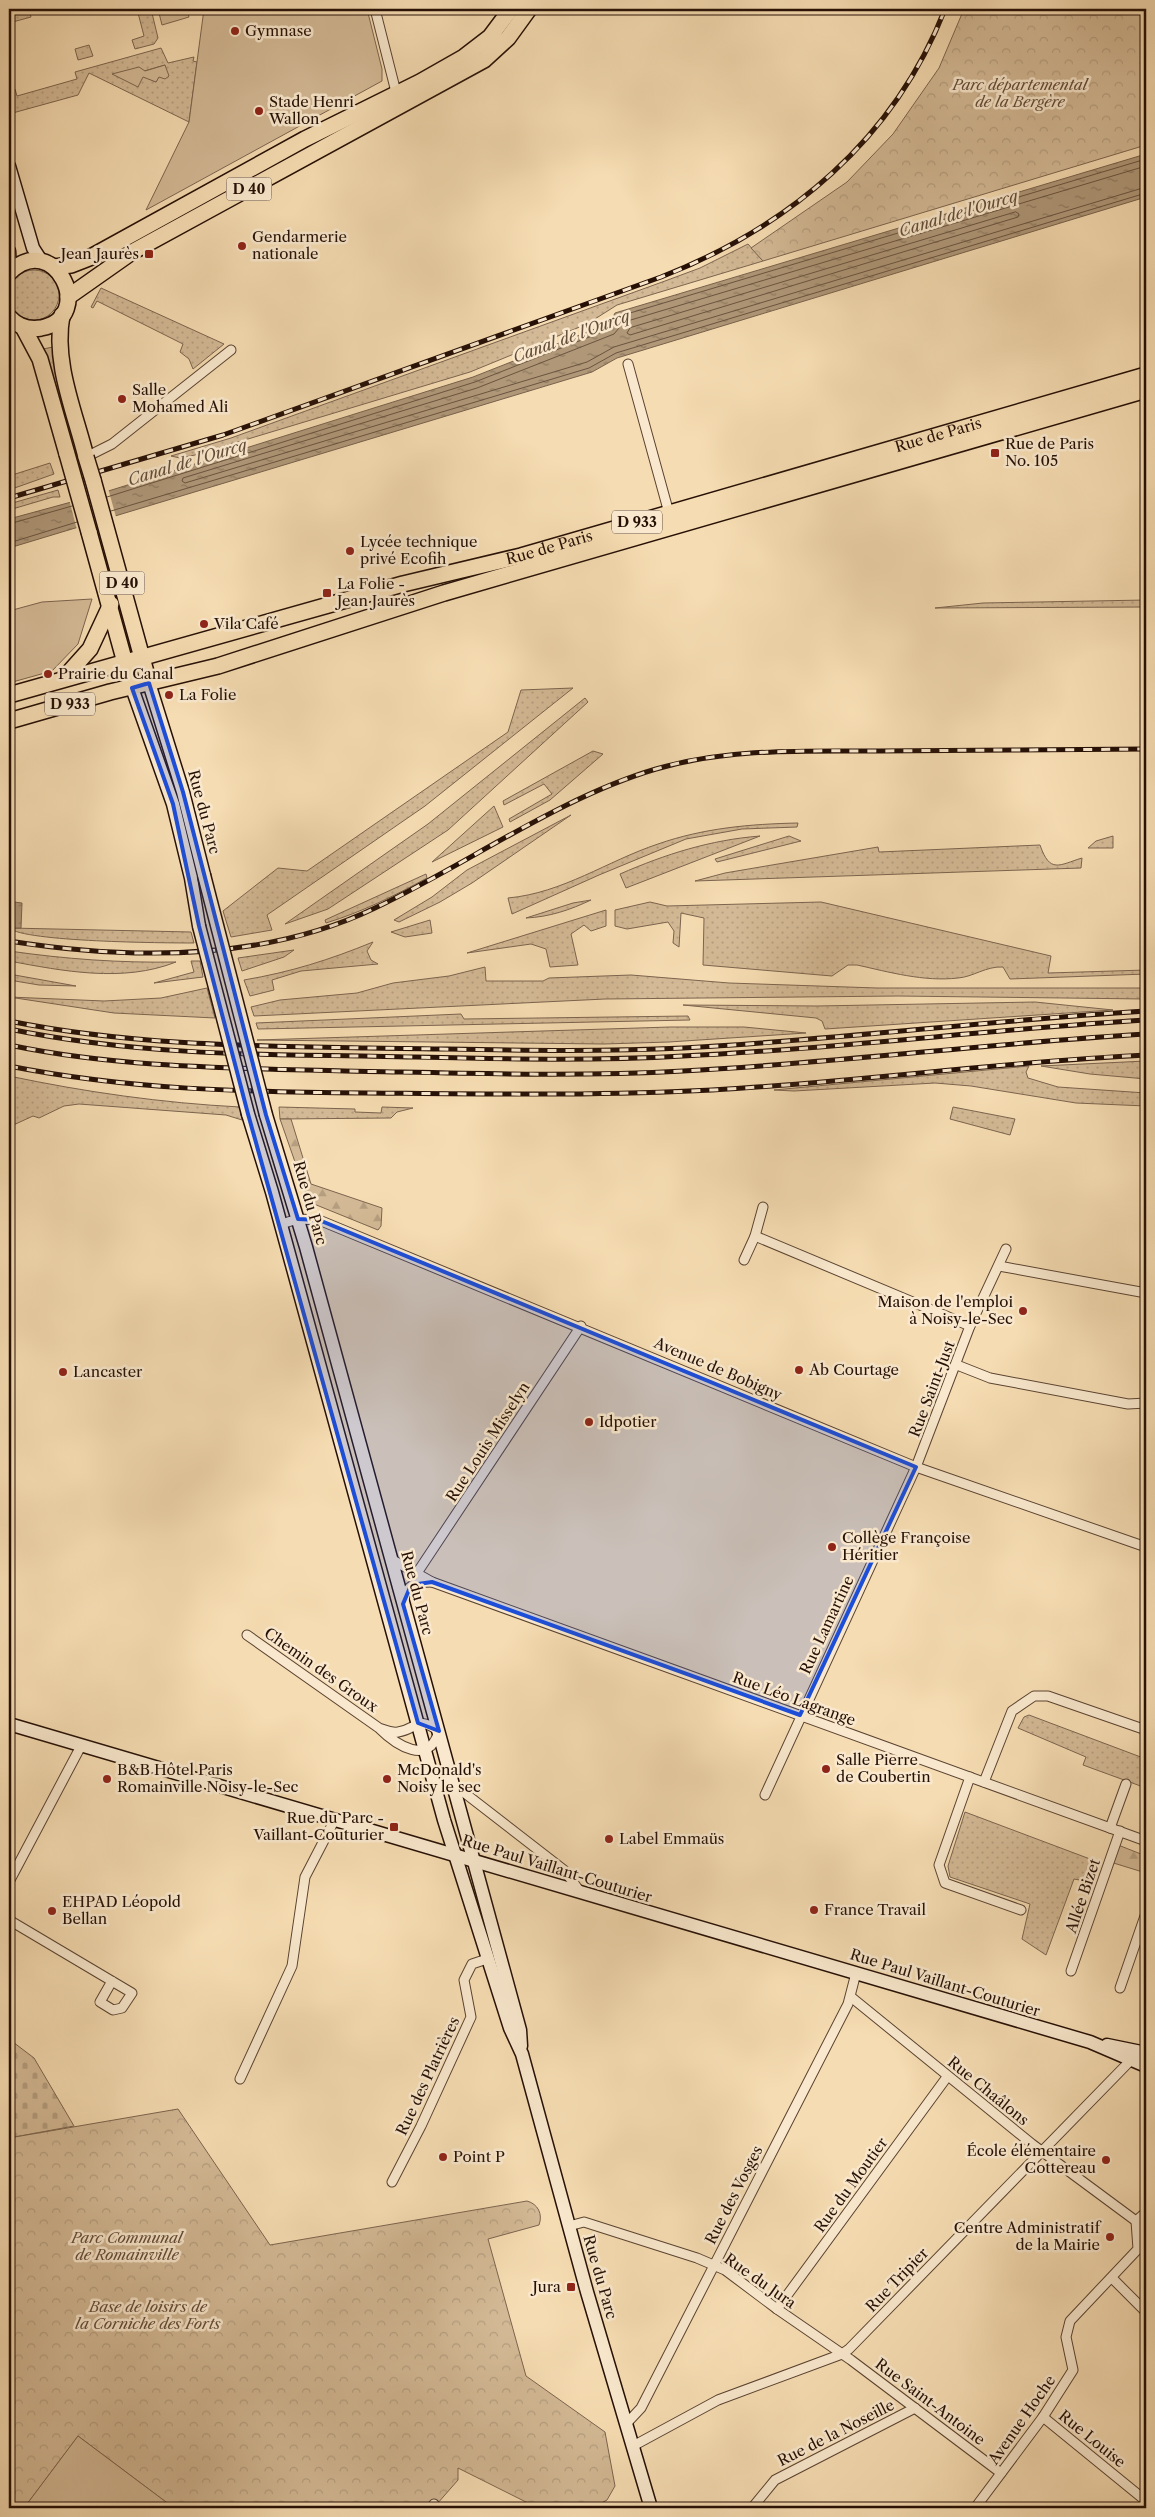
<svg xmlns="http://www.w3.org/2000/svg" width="1155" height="2517" viewBox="0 0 1155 2517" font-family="'Libre Caslon Text',serif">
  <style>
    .grass { fill: url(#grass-dots); stroke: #7c644e; fill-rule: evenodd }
    .forest { fill: url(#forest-firs); stroke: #7c644e }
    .cemetery { fill: url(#cemetery-stones); stroke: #7c644e }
    .park { fill: url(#park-crowns); stroke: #7c644e }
    .garden { fill: #d3b995; stroke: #7c644e }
    .water { fill: url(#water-ripples); stroke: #78614a }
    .pier { fill: #f6dcb2 }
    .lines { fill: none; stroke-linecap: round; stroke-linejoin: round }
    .shore { stroke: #6a543f; stroke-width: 1 }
    .minor-casing { stroke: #5a4331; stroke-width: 11 }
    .secondary-casing { stroke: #261006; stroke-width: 15 }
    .primary-casing { stroke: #261006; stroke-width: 18 }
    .minor { stroke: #f9e8cd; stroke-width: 9 }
    .secondary { stroke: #f9e8cd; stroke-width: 12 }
    .primary { stroke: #f6dcb2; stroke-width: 15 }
    .rail-casing { stroke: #261006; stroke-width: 5 }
    .rail { stroke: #f9e8cd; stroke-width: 3; stroke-dasharray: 9; stroke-linecap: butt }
    .secondary-bridge-casing { stroke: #261006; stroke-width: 15; stroke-linecap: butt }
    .primary-bridge-casing { stroke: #261006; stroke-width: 18; stroke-linecap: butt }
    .secondary-bridge { stroke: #f9e8cd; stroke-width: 12 }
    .primary-bridge { stroke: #f6dcb2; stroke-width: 15 }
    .marked { fill: #1d4ed8; fill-opacity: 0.2; stroke: #1d4ed8; stroke-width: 4; stroke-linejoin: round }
    .poi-dot { fill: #8f2418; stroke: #f9e8cd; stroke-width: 2 }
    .labels { text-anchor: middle; stroke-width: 5; stroke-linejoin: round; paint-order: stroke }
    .shield { fill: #f9e8cd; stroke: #655142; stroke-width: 1 }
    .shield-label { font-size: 14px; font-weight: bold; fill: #261006 }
    .poi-label { font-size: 15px; fill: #261006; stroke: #f9e8cd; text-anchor: start }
    .park-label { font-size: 15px; font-style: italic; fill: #634b38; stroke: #f9e8cd }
    .street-label { font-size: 15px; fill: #261006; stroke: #f9e8cd }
    .water-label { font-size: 16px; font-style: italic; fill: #644d39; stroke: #f9e8cd }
  </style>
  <defs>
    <pattern id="grass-dots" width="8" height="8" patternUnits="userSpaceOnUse" patternTransform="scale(1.25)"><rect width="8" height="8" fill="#d3b995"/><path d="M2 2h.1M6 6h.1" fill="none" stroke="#b59e7f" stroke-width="1.8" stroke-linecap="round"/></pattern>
    <pattern id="forest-firs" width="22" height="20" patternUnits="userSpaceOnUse" patternTransform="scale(1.25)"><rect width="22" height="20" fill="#d3b995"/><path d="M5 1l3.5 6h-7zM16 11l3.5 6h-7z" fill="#b59e7f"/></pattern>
    <pattern id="cemetery-stones" width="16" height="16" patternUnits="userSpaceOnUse" patternTransform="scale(1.25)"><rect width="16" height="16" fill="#d3b995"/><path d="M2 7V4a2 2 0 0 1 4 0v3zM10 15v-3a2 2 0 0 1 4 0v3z" fill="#b59e7f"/></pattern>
    <pattern id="park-crowns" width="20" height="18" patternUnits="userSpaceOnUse" patternTransform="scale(1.25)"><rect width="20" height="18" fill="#d3b995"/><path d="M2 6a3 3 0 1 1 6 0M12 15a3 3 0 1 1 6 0" fill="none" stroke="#b59e7f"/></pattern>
    <pattern id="water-ripples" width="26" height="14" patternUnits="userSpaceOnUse" patternTransform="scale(1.25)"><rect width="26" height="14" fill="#af9778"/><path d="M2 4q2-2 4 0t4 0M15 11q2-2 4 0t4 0" fill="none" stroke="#8e7a60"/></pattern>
  </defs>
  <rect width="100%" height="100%" fill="#f6dcb2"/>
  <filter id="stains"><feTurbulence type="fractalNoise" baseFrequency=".004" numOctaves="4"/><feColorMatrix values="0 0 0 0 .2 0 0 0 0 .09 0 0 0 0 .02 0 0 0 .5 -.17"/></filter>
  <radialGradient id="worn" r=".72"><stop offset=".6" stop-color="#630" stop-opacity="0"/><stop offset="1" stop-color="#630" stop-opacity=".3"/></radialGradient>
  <g class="grass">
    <path d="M9 9H29L31 17 9 23Z"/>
    <path d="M137 9H151L158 38 154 44 135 49 132 40 144 36Z"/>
    <path d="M89 45 93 56 78 60 75 49Z"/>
    <path d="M161 48 168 63 194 57 193 61 197 62 189 122 89 73 78 95 9 114V90L15 89 17 96 77 79 75 72ZM165 65 156 82 143 76 144 71Z"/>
    <path d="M748 244 763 261 617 305 587 324 470 372 195 455 180 458 171 456 231 438 665 281 700 268Z"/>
    <circle cx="34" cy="295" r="25"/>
    <path d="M101 288 224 344 193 369 189 359 180 352 183 344 97 301 93 308 91 307Z"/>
    <path d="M53 347 58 382 86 481 82 482 61 406 43 349Z"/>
    <path d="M50 463 54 474 9 490V476Z"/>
    <path d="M58 490 60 497H53L9 510V504Z"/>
    <path d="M1146 600V607L935 608 983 603Z"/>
    <path d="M573 688 425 806 267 915 272 930 231 937 223 911 278 868 307 871 508 732 521 690Z"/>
    <path d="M585 698 588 702 448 830 328 909 285 924 428 824Z"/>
    <path d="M593 751 603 754 550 800 510 822 509 819 552 794 544 784 504 805 503 801Z"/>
    <path d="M494 806 503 827 432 862Z"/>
    <path d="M571 815 472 883 440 902 399 922 394 920 432 897 467 870Z"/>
    <path d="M798 823 797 827 742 829 686 839 599 875 512 914 508 898C563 893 607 861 658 844 704 828 750 824 798 823Z"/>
    <path d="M760 836 626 888 620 874C666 854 710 840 760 836Z"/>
    <path d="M789 836 801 841 717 862 715 859Z"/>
    <path d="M1113 836V848H1088L1096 841Z"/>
    <path d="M1040 845C1050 874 1059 865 1082 858L1081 868 695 881 725 873 878 847 879 852Z"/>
    <path d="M426 874 427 878C394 896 362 912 326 923L325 920Z"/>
    <path d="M591 900C570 910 549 917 526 918L573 903Z"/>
    <path d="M650 902 667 906 821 902 1051 956 1048 973 1146 970V974L1010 979 1003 967C986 966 973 977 958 978 924 982 889 972 857 965H848L832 976 703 965 704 918 681 913 679 947 673 943 674 931 668 922 627 929 615 926V910Z"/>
    <path d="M606 910V926L591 931 584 925 571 934 578 965 550 967 546 949 531 944 467 953Z"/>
    <path d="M430 920 432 933 405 937 391 932Z"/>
    <path d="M9 928 191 932 194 943C164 943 25 942 9 928Z"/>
    <path d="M373 942 367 951 371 960 378 964 301 971 272 980 274 990 250 996 244 980C291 972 329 960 373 942Z"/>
    <path d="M294 950 284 957 242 971 238 958Z"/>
    <path d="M9 951C65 959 120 963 176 962 123 983 63 971 9 961Z"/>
    <path d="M191 961H200L203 977 154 983 194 972Z"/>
    <path d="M485 967 486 981H543L549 978 631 975 729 983 877 988H1146V999L898 996 605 999 254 1016 251 1007 280 1000 357 993 393 983 449 976Z"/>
    <path d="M9 974 76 986 39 985 9 980Z"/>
    <path d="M207 988 215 1018 114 1013 9 997 104 1001 161 998Z"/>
    <path d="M1035 1002 1113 1010 825 1029 822 1021 816 1018 683 1005 817 1006Z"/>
    <path d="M461 1014 464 1019 688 1016 690 1020 258 1029 256 1023Z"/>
    <path d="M670 1027H744L806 1033 669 1042 604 1044 257 1040Z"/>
    <path d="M1146 1061V1079L1090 1074 1041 1066Z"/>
    <path d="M1029 1066 1026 1072 1028 1078 1058 1087 1146 1093V1106L1076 1103 971 1086 935 1083 794 1091 774 1090Z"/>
    <path d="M9 1076C85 1092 162 1103 240 1107L242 1120 226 1115 79 1104 64 1106 39 1118 33 1116 9 1127Z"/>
    <path d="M279 1107 355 1109V1112L381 1113 382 1107 413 1108 397 1112 391 1118 280 1119Z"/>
    <path d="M953 1107 1015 1119 1010 1135 950 1119Z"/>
    <path d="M1029 1715 1146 1759V1788L1083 1765 1086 1757 1018 1728 1024 1717Z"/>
    <path d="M965 1812 1098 1862 1091 1882 1074 1879 1046 1955 1022 1939 1030 1904 950 1877 948 1866Z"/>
  </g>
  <g class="forest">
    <path d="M280 1119H291L311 1184 382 1208 381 1226 378 1230 309 1202Z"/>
    <path d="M1113 1843 1146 1856V1873L1107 1861Z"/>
  </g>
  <path class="cemetery" d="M9 2039 34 2058 74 2126 9 2138Z"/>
  <g class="park">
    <path d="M964 9H1146V145L763 261 751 248 847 182 893 134 939 68Z"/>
    <path d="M178 2109 270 2245 527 2201C538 2204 543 2214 539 2225L488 2239 526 2376 605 2432 615 2486 607 2500 592 2508H538L458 2468V2480L437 2504 428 2508H174L78 2436 24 2508H9V2138Z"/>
  </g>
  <g class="garden">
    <path d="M158 9H187L189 17 162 25Z"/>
    <path d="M204 9H367L382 69V81L146 210 189 122Z"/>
    <path d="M165 65 169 76 165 79 159 77 156 82 143 77 138 87 112 74 139 67 145 71Z"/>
    <path d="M92 599 78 644 52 671 9 683V611L42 602Z"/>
    <path d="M78 2436 174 2508H24Z"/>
  </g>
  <g class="water">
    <path d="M1146 154V197L617 358 592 372 9 548V519L86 498 473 377 610 323 615 313Z"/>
    <path d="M14 902 22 903 21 928H9V916Z"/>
  </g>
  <path class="pier" d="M108 488 116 517 77 530 69 499Z"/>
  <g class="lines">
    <g class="shore">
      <path d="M1146 166 624 322 614 334 477 388 183 478 182 481 185 483 587 362 614 347 1146 187"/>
      <path d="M1016 212 1019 214 1018 217 630 335 627 333 630 328Z"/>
      <path d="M107 497 475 382 612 328 620 316 1146 159"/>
      <path d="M111 511 589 368 616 353 1146 193"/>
      <path d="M9 524 72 506"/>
      <path d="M9 543 77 522"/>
    </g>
    <defs>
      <g id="minor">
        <path d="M375 9 397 96"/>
        <path d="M628 364 669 513"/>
        <path d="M86 457 112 444 231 350"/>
        <path d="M281 1224 298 1219 319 1220 916 1467 1146 1547"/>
        <path d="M755 1236 970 1326"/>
        <path d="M744 1260 755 1236 763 1207"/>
        <path d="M999 1266 1146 1293"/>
        <path d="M957 1365 990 1378 1128 1404 1146 1403"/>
        <path d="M391 1559 432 1582 1146 1841"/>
        <path d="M417 1573 581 1326"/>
        <path d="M404 1601C406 1584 416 1582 432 1582"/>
        <path d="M247 1635 379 1728C396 1745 429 1767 439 1731 416 1715 418 1729 398 1732 392 1733 385 1730 379 1728"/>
        <path d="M970 1777 939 1865 945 1883 1021 1910"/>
        <path d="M984 1782 1012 1711 1034 1696H1048L1146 1730"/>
        <path d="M453 1784 564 1870 581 1893"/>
        <path d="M765 1795 916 1467 970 1326 1006 1249"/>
        <path d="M1110 1828 1126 1784"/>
        <path d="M9 1882 81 1746"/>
        <path d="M9 1920 132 1993 122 2008 113 2010 100 2002 112 1981"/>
        <path d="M1071 1971 1120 1831"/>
        <path d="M1120 1988 1146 1913"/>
        <path d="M851 1997 1032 2144 1136 2221"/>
        <path d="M240 2079 292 1966 305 1877 334 1821"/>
        <path d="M392 2182 421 2126 471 2017 464 1980 472 1964 487 1959"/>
        <path d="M569 2226 584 2222 697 2258 725 2270 777 2309 851 2360 1001 2473"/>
        <path d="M1112 2278 1146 2312"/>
        <path d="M777 2309 947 2077"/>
        <path d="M1043 2417 1146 2501"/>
        <path d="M626 2424 641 2408 848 2004 856 1973"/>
        <path d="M633 2446 718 2400 842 2354 849 2349 1131 2060"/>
        <path d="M431 2508 434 2504"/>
        <path d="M752 2508 775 2480 915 2408"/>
        <path d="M975 2508 1043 2417 1073 2370 1066 2337 1070 2321 1138 2249 1136 2221 1146 2212"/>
      </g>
      <g id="secondary">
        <path d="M9 166 33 248 42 262"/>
        <path d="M9 251 10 271"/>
        <path d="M149 683 183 792 204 875"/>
        <path d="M132 688 173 804 191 878 199 926"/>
        <path d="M248 1114 272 1192 444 1820 510 2028 522 2054 587 2292 651 2508"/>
        <path d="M266 1115 306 1247 520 2030 521 2046"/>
        <path d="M9 1724 1090 2042 1146 2066"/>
        <path d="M1107 2045 1146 2053"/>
      </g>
      <g id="primary">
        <path d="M54 267 71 265 89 258 305 139 420 82 464 57 490 37 511 9"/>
        <path d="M9 273C54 228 98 317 41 328 29 330 17 326 9 317"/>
        <path d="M68 297 132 252 484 60 508 38 529 9"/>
        <path d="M62 315C53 363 75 412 86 457"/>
        <path d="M23 327 40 359 67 454"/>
        <path d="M93 480 149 683"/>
        <path d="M89 532 132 688"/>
        <path d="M64 678 90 649 111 604"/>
        <path id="s1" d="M9 695 403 584 521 556 1146 375"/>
        <path d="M9 721 110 692 218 666 444 593 1146 390"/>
      </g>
    </defs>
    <use href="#minor" class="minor-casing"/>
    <use href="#secondary" class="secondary-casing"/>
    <use href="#primary" class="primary-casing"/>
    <use href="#minor" class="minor"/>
    <use href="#secondary" class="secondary"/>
    <use href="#primary" class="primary"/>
    <defs>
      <g id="rail">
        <path d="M9 498 223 435 661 277C789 227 894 140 945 9"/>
        <path d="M9 941C129 960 263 962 375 908 466 865 560 797 656 769 728 748 805 751 880 751 969 750 1057 750 1146 749"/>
        <path d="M9 1021C128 1045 247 1046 368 1048 473 1049 579 1053 683 1048 838 1040 992 1020 1146 1011"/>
        <path d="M9 1029C126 1053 244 1055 362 1056 469 1058 577 1062 683 1056 838 1049 992 1029 1146 1020"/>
        <path d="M9 1045C119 1068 233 1068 345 1071 458 1073 571 1077 683 1071 838 1063 992 1043 1146 1034"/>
        <path d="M9 1066C130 1090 245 1092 368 1093 483 1094 598 1096 712 1090 857 1082 1001 1062 1146 1055"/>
      </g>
    </defs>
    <use href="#rail" class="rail-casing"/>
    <use href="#rail" class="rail"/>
    <defs>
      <g id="secondary-bridge">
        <path d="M204 875 266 1115"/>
        <path d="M199 926 248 1114"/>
      </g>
      <g id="primary-bridge">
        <path d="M67 454 89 532"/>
        <path d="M86 457 93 480"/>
      </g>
    </defs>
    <use href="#secondary-bridge" class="secondary-bridge-casing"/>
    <use href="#primary-bridge" class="primary-bridge-casing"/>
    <use href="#secondary-bridge" class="secondary-bridge"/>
    <use href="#primary-bridge" class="primary-bridge"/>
  </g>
  <path class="marked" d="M149 683 183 792 266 1115 298 1219 319 1220 916 1467 800 1715 432 1582 411 1585 403 1604 439 1731 418 1723 248 1114 199 926 173 804 132 688Z"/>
  <g class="poi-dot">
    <circle cx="235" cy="31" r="5"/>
    <circle cx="259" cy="111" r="5"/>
    <circle cx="242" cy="246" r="5"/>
    <rect x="144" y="249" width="10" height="10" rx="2.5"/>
    <circle cx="122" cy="399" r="5"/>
    <rect x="990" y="448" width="10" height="10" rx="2.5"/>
    <circle cx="350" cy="551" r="5"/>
    <rect x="322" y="588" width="10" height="10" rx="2.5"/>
    <circle cx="204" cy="624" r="5"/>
    <circle cx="48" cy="674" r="5"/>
    <circle cx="169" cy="695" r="5"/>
    <circle cx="1023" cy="1311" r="5"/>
    <circle cx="799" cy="1370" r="5"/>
    <circle cx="63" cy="1372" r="5"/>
    <circle cx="589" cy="1422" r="5"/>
    <circle cx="832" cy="1547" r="5"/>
    <circle cx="826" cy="1769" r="5"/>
    <circle cx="107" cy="1779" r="5"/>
    <circle cx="387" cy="1779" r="5"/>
    <rect x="389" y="1822" width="10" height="10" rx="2.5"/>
    <circle cx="609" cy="1839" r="5"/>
    <circle cx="814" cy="1910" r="5"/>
    <circle cx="52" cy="1911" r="5"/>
    <circle cx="443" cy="2157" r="5"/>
    <circle cx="1106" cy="2160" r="5"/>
    <circle cx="1110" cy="2237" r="5"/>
    <rect x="566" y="2282" width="10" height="10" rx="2.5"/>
  </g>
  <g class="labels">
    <g class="shield">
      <rect x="226.5" y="177.5" width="45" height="23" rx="4"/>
      <rect x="612" y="510.5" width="50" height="23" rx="4"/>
      <rect x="99.5" y="571.5" width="45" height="23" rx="4"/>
      <rect x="45" y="692.5" width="50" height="23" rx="4"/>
    </g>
    <g class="shield-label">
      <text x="249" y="194">D 40</text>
      <text x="637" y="527">D 933</text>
      <text x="122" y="588">D 40</text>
      <text x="70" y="709">D 933</text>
    </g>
    <g class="poi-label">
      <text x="245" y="36">Gymnase</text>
      <text x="269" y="107">Stade Henri<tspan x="269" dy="17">Wallon</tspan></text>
      <text x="252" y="242">Gendarmerie<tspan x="252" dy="17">nationale</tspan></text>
      <text x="139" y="259" text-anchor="end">Jean Jaurès</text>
      <text x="132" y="395">Salle<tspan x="132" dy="17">Mohamed Ali</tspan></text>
      <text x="1005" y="449">Rue de Paris<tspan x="1005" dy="17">No. 105</tspan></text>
      <text x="360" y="547">Lycée technique<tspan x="360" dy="17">privé Ecofih</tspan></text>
      <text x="337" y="589">La Folie -<tspan x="337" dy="17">Jean Jaurès</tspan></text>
      <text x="214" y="629">Vila Café</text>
      <text x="58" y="679">Prairie du Canal</text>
      <text x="179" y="700">La Folie</text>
      <text x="1013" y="1307" text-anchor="end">Maison de l'emploi<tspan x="1013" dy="17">à Noisy-le-Sec</tspan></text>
      <text x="809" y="1375">Ab Courtage</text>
      <text x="73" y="1377">Lancaster</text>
      <text x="599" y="1427">Idpotier</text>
      <text x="842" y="1543">Collège Françoise<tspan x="842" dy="17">Héritier</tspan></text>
      <text x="836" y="1765">Salle Pierre<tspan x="836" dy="17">de Coubertin</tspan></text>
      <text x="117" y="1775">B&amp;B Hôtel Paris<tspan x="117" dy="17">Romainville Noisy-le-Sec</tspan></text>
      <text x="397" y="1775">McDonald's<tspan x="397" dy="17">Noisy le sec</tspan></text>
      <text x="384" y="1823" text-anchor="end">Rue du Parc -<tspan x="384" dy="17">Vaillant-Couturier</tspan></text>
      <text x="619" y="1844">Label Emmaüs</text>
      <text x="62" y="1907">EHPAD Léopold<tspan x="62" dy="17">Bellan</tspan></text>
      <text x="824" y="1915">France Travail</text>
      <text x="1096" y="2156" text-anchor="end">École élémentaire<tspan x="1096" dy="17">Cottereau</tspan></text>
      <text x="453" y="2162">Point P</text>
      <text x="1100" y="2233" text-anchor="end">Centre Administratif<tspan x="1100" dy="17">de la Mairie</tspan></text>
      <text x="561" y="2292" text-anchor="end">Jura</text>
    </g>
    <g class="park-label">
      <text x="1020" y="90">Parc départemental<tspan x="1020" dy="17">de la Bergère</tspan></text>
      <text x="127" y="2243">Parc Communal<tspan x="127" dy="17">de Romainville</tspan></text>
      <text x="148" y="2312">Base de loisirs de<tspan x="148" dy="17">la Corniche des Forts</tspan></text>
    </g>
    <g class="street-label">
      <text dy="5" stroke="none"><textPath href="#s1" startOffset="965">Rue de Paris</textPath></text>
      <text dy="5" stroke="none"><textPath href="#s1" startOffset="560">Rue de Paris</textPath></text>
      <text transform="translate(204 812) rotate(75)" y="5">Rue du Parc</text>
      <text transform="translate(310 1203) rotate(74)" y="5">Rue du Parc</text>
      <text transform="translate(718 1369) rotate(23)" y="5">Avenue de Bobigny</text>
      <text transform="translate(932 1389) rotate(-69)" y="5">Rue Saint-Just</text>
      <text transform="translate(488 1442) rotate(-57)" y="5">Rue Louis Misselyn</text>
      <text transform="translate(417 1593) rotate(75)" y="5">Rue du Parc</text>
      <text transform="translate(827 1625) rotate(-65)" y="5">Rue Lamartine</text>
      <text transform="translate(321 1670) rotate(35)" y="5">Chemin des Groux</text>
      <text transform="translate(794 1699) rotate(20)" y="5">Rue Léo Lagrange</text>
      <text transform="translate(557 1869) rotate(17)" y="5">Rue Paul Vaillant-Couturier</text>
      <text transform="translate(1083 1896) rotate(-71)" y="5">Allée Bizet</text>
      <text transform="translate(945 1983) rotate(17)" y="5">Rue Paul Vaillant-Couturier</text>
      <text transform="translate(428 2076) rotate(-65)" y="5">Rue des Platrières</text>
      <text transform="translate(988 2091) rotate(39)" y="5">Rue Chaâlons</text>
      <text transform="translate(851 2185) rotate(-54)" y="5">Rue du Moutier</text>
      <text transform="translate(734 2195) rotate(-63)" y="5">Rue des Vosges</text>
      <text transform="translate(600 2277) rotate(74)" y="5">Rue du Parc</text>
      <text transform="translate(897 2280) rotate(-46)" y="5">Rue Tripier</text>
      <text transform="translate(760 2281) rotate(35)" y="5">Rue du Jura</text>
      <text transform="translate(930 2402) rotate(37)" y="5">Rue Saint-Antoine</text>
      <text transform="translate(1022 2420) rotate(-55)" y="5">Avenue Hoche</text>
      <text transform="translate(836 2433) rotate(-27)" y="5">Rue de la Noseille</text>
      <text transform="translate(1092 2439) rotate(39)" y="5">Rue Louise</text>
    </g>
    <g class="water-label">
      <text transform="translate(958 213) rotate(-17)" y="6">Canal de l'Ourcq</text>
      <text transform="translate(571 336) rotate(-20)" y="6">Canal de l'Ourcq</text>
      <text transform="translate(187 462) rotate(-17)" y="6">Canal de l'Ourcq</text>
    </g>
  </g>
  <rect width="1155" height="2517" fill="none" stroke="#f6dcb2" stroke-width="30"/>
  <rect x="10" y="10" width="1135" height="2497" fill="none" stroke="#261006" stroke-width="2.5"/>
  <rect x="15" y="15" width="1125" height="2487" fill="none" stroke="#261006"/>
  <rect width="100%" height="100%" filter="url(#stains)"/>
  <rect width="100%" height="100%" fill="url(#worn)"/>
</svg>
